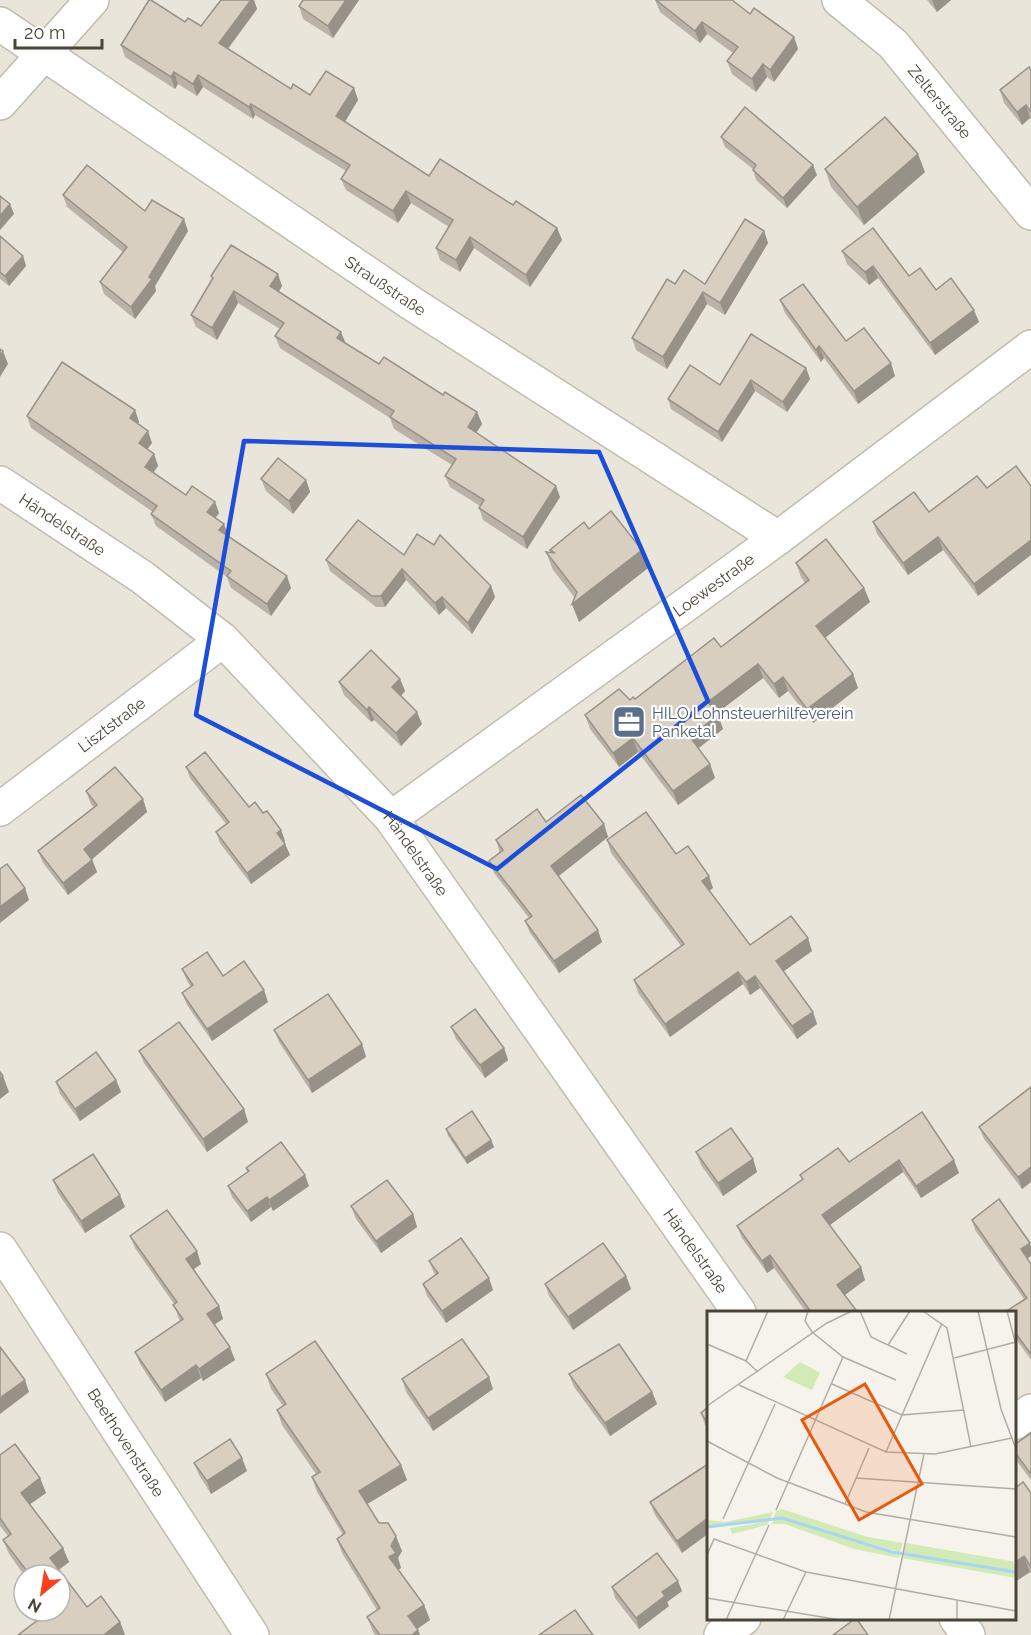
<svg xmlns="http://www.w3.org/2000/svg" width="1031" height="1635" viewBox="0 0 1031 1635" font-family="Raleway,sans-serif">
  <style>
    .residential { fill: #eae5da; fill-rule: evenodd }
    .lines { fill: none; stroke-linecap: round; stroke-linejoin: round }
    .minor-casing { stroke: #c2bbae; stroke-width: 36 }
    .minor { stroke: #fff; stroke-width: 33 }
    .wall { fill: #bab2a6 }
    .shaded-wall { fill: #979187 }
    .building { fill: #d8cfc1; stroke: #979187; stroke-width: 1.5 }
    .marked { fill: none; stroke: #1d4ed8; stroke-width: 4.5; stroke-linejoin: round }
    .labels { text-anchor: middle; stroke-width: 4.5; stroke-linejoin: round; paint-order: stroke }
    .street-label { font-size: 16px; fill: #4b4439; stroke: #fff }
    .service-label { font-size: 16px; fill: #4e5e75; stroke: #fff; text-anchor: start }
    .inset-river { fill: none; stroke: #a9d4f2; stroke-width: 3 }
    .inset-road { fill: none; stroke: #b2ada4; stroke-width: 1.5 }
    .view { fill: #e8590c; fill-opacity: 0.15; stroke: #e8590c; stroke-width: 3 }
    .inset-edge { fill: none; stroke: #4b4439; stroke-width: 3 }
  </style>
  <rect width="100%" height="100%" fill="#f6f3ec"/>
  <path class="residential" d="M0 0H1031V1635H0ZM708 1312H1014V1618H708ZM24 1575H60V1611H24Z"/>
  <g class="lines">
    <defs>
      <g id="minor">
        <path id="s1" d="M839 0 893 44 1031 213"/>
        <path id="s2" d="M0 24 411 303 778 538"/>
        <path d="M0 103 92 0"/>
        <path id="s3" d="M0 483 142 577 223 640 391 818 739 1312"/>
        <path id="s4" d="M0 809 223 640"/>
        <path id="s5" d="M391 818 778 538 1031 347"/>
        <path id="s6" d="M0 1249 252 1635"/>
        <path d="M1014 1423 1031 1411"/>
        <path d="M956 1618 968 1635"/>
        <path d="M721 1635 744 1618"/>
      </g>
    </defs>
    <use href="#minor" class="minor-casing"/>
    <use href="#minor" class="minor"/>
  </g>
  <g class="wall">
    <path d="M221 0H254L257 9 228 49 291 89 310 95 354 88 358 100 345 122 429 176 513 205 557 228 562 240 530 287 474 248 460 272 440 260 436 248 449 227 411 203 398 223 346 190 341 179 346 171 255 115 253 119 203 87 197 96 178 84 175 89 125 57 121 45 185 22 201 26Z"/>
    <path d="M303 0H359L333 38 303 19 299 6Z"/>
    <path d="M655 0 750 14 794 37 798 49 774 82 767 77 756 92 732 74 727 61 733 53 707 34 700 43 660 12Z"/>
    <path d="M927 0H951L937 12Z"/>
    <path d="M1031 70V119L1030 118 1022 125 1004 103 1000 90Z"/>
    <path d="M721 137 817 175 787 208 756 180 753 169 725 147Z"/>
    <path d="M825 169 925 172 864 225 831 187Z"/>
    <path d="M63 195 145 211 188 231 155 286 156 291 135 319 104 294 100 282 123 252 67 207Z"/>
    <path d="M764 231 768 243 725 315 707 304 667 369 636 350 632 338 675 284H705Z"/>
    <path d="M0 236 23 256 26 266 9 286 0 279Z"/>
    <path d="M842 251 909 276 936 290 979 322 935 355 878 278 869 285 847 264Z"/>
    <path d="M211 276 282 286 279 292 346 344 379 364 443 395 477 412 482 424 476 433 560 497 527 549 483 520 479 508 480 506 450 487 445 476 452 465 394 429 390 418 280 348 275 336 280 329 238 303 217 340 196 327 191 315 212 279Z"/>
    <path d="M780 300 846 341 895 376 858 404 824 358 821 362 785 313Z"/>
    <path d="M806 368 810 379 787 412 755 391 722 442 671 409 668 399 720 385Z"/>
    <path d="M135 410 139 422 138 424 152 443 147 449 154 454 158 466 154 472 186 495 215 502 219 513 215 518 228 535 291 588 271 616 231 588 227 577 156 526 151 514 153 512 31 428 27 416Z"/>
    <path d="M261 479 306 480 310 492 293 514 266 491Z"/>
    <path d="M987 488 978 596 943 550 908 575 877 534 873 522 929 512Z"/>
    <path d="M589 529 648 568 579 622 572 604 575 598 553 570 546 552H551L550 550Z"/>
    <path d="M404 555 491 586 495 597 472 634 446 608 439 615 406 580 385 607H376L330 571 326 560Z"/>
    <path d="M796 563 864 588 870 602 825 638 853 674 858 688 813 723 788 691 779 698 763 678 717 713 723 729 698 748 710 764 715 778 678 805 638 752 619 767 590 729 585 715 630 700 635 699 721 647 805 583 801 577Z"/>
    <path d="M400 679 405 691 401 696 422 724 401 746 374 720 371 722 344 695 339 682Z"/>
    <path d="M186 767 249 807 263 813 281 830 285 841 284 842 290 855 251 884 220 843 216 832 226 824 190 778Z"/>
    <path d="M86 791 143 799 147 812 92 859 97 872 68 895 43 863 38 851 94 808 91 804Z"/>
    <path d="M546 822 604 824 608 837 559 876 602 942 559 973 530 933 525 921 529 918 494 873 489 861 500 853 496 840Z"/>
    <path d="M607 840 676 854 713 888 709 891 750 945 812 951 783 971 813 1012 817 1024 797 1039 760 988 750 995 743 984 670 1037 638 993 634 980 681 946 611 853Z"/>
    <path d="M182 969 223 976 268 1002 212 1041 187 1005 182 993 191 987 187 981Z"/>
    <path d="M451 1027 504 1048 508 1060 485 1078 456 1039Z"/>
    <path d="M274 1030 362 1044 366 1057 312 1093 279 1042Z"/>
    <path d="M139 1051 244 1109 248 1122 207 1152 144 1063Z"/>
    <path d="M116 1080 121 1092 80 1121 60 1094 56 1082Z"/>
    <path d="M1031 1087V1182L1022 1189 984 1139 979 1127Z"/>
    <path d="M922 1112 959 1173 921 1198 903 1172 830 1225 865 1280 845 1295 857 1312H806L774 1268 767 1273 742 1238 737 1226 802 1179 800 1175 849 1162Z"/>
    <path d="M446 1129 491 1140 494 1147 467 1164 448 1136Z"/>
    <path d="M696 1152 753 1159 757 1172 723 1196 701 1165Z"/>
    <path d="M246 1168 309 1186 273 1211 271 1207 251 1222 232 1197 228 1186 247 1172Z"/>
    <path d="M53 1180 125 1207 85 1233 58 1193Z"/>
    <path d="M351 1206 413 1214 417 1227 381 1253 356 1219Z"/>
    <path d="M972 1220 1031 1256 1027 1258 1031 1264V1360L1014 1336V1312L1024 1299 975 1230Z"/>
    <path d="M130 1236 201 1264 194 1269 219 1306 223 1319 215 1324 235 1360 203 1381 201 1378 165 1402 140 1364 135 1352 180 1321 178 1317 174 1304 135 1248Z"/>
    <path d="M429 1261 493 1290 446 1323 427 1296 423 1284 435 1275Z"/>
    <path d="M626 1276 631 1289 573 1330 549 1296 545 1284Z"/>
    <path d="M266 1374 401 1465 407 1480 367 1504 379 1523 402 1551 398 1558 401 1568 398 1570 424 1605 430 1620 417 1629 420 1635H375L373 1632 367 1617 377 1610 342 1553 337 1539 343 1535 317 1492 312 1477 316 1474 282 1425 277 1410 283 1406 271 1389Z"/>
    <path d="M569 1374 652 1392 657 1404 610 1436 574 1387Z"/>
    <path d="M402 1379 493 1389 433 1431 406 1392Z"/>
    <path d="M708 1407V1430L705 1425 701 1413Z"/>
    <path d="M1031 1433V1480L1016 1460 1014 1455V1445Z"/>
    <path d="M0 1455 40 1478 46 1493 30 1504 63 1548 69 1562 59 1570 87 1607 120 1622 125 1635H18L60 1611V1575H24L9 1554 3 1540 8 1536 0 1526Z"/>
    <path d="M194 1463 247 1471 211 1494 199 1475Z"/>
    <path d="M708 1464 682 1553 655 1515 650 1502Z"/>
    <path d="M1031 1493V1574L1030 1572 1015 1582Z"/>
    <path d="M612 1587 682 1591 667 1602 669 1606 639 1629 615 1598Z"/>
  </g>
  <g class="shaded-wall">
    <path d="M251 0H254L257 9 223 55 219 43Z"/>
    <path d="M346 0H359L333 38 328 26Z"/>
    <path d="M932 0H951L937 12Z"/>
    <path d="M702 22 707 34 700 43 695 31Z"/>
    <path d="M794 37 798 49 774 82 770 70Z"/>
    <path d="M763 64 767 77 756 92 752 79Z"/>
    <path d="M174 72 178 84 175 89 171 77Z"/>
    <path d="M198 75 203 87 197 96 193 84Z"/>
    <path d="M354 88 358 100 341 128 336 116Z"/>
    <path d="M251 104 255 115 253 119 249 107Z"/>
    <path d="M1026 105 1030 118 1022 125 1017 112Z"/>
    <path d="M918 154 925 172 864 225 857 207Z"/>
    <path d="M813 165 817 175 787 208 783 198Z"/>
    <path d="M406 191 411 203 398 223 393 211Z"/>
    <path d="M10 204 14 214 0 230V216Z"/>
    <path d="M184 219 188 231 155 286 156 291 135 319 131 307Z"/>
    <path d="M557 228 562 240 530 287 526 275Z"/>
    <path d="M764 231 768 243 725 315 720 303Z"/>
    <path d="M470 237 474 248 460 272 456 260Z"/>
    <path d="M23 256 26 266 9 286 5 276Z"/>
    <path d="M873 266 878 278 869 285 865 272Z"/>
    <path d="M278 274 282 286 274 298 270 286Z"/>
    <path d="M234 291 238 303 217 340 212 328Z"/>
    <path d="M703 292 707 304 667 369 663 357Z"/>
    <path d="M974 310 979 322 935 355 930 343Z"/>
    <path d="M341 332 346 344 337 338Z"/>
    <path d="M819 346 824 358 821 362 816 350Z"/>
    <path d="M3 351 8 364 0 377V357Z"/>
    <path d="M891 363 895 376 858 404 854 391Z"/>
    <path d="M806 368 810 379 787 412 783 402Z"/>
    <path d="M751 380 755 391 722 442 718 432Z"/>
    <path d="M135 410 139 422 134 430 130 418Z"/>
    <path d="M477 412 482 424 472 439 468 427Z"/>
    <path d="M148 431 152 443 143 455 139 443Z"/>
    <path d="M154 454 158 466 149 478 145 467Z"/>
    <path d="M306 480 310 492 293 514 289 501Z"/>
    <path d="M556 486 560 497 527 549 523 537Z"/>
    <path d="M215 502 219 513 211 524 207 512Z"/>
    <path d="M224 524 228 535 219 530Z"/>
    <path d="M938 537 943 550 908 575 903 563Z"/>
    <path d="M1031 540V555L978 596 974 584Z"/>
    <path d="M642 550 648 568 579 622 572 604Z"/>
    <path d="M402 569 406 580 385 607 381 596Z"/>
    <path d="M287 576 291 588 271 616 267 604Z"/>
    <path d="M491 586 495 597 472 634 468 623Z"/>
    <path d="M864 588 870 602 821 641 816 626Z"/>
    <path d="M442 597 446 608 439 615 435 603Z"/>
    <path d="M758 664 763 678 713 716 708 702Z"/>
    <path d="M853 674 858 688 813 723 807 709Z"/>
    <path d="M783 677 788 691 779 698 774 684Z"/>
    <path d="M400 679 405 691 397 700 392 687Z"/>
    <path d="M369 707 374 720 371 722 367 710Z"/>
    <path d="M417 712 422 724 401 746 396 733Z"/>
    <path d="M718 715 723 729 695 751 690 737Z"/>
    <path d="M633 738 638 752 619 767 613 753Z"/>
    <path d="M710 764 715 778 678 805 673 791Z"/>
    <path d="M143 799 147 812 89 862 84 849Z"/>
    <path d="M604 824 608 837 556 878 551 866Z"/>
    <path d="M281 830 285 841 281 844 277 833Z"/>
    <path d="M285 844 290 855 251 884 247 873Z"/>
    <path d="M92 860 97 872 68 895 63 883Z"/>
    <path d="M709 876 713 888 706 893 702 881Z"/>
    <path d="M25 888 29 900 0 923V907Z"/>
    <path d="M598 930 602 942 559 973 554 961Z"/>
    <path d="M808 938 812 951 780 974 776 961Z"/>
    <path d="M738 972 743 984 670 1037 665 1024Z"/>
    <path d="M755 976 760 988 750 995 746 982Z"/>
    <path d="M264 990 268 1002 212 1041 207 1029Z"/>
    <path d="M813 1012 817 1024 797 1039 792 1026Z"/>
    <path d="M362 1044 366 1057 312 1093 308 1080Z"/>
    <path d="M504 1048 508 1060 485 1078 480 1065Z"/>
    <path d="M3 1076 9 1092 0 1099V1079Z"/>
    <path d="M116 1080 121 1092 80 1121 75 1109Z"/>
    <path d="M244 1109 248 1122 207 1152 203 1139Z"/>
    <path d="M491 1140 494 1147 467 1164 465 1158Z"/>
    <path d="M753 1159 757 1172 723 1196 718 1183Z"/>
    <path d="M899 1160 903 1172 827 1227 822 1215Z"/>
    <path d="M954 1160 959 1173 921 1198 916 1186Z"/>
    <path d="M1031 1167V1182L1022 1189 1018 1177Z"/>
    <path d="M305 1175 309 1186 273 1211 269 1200Z"/>
    <path d="M120 1195 125 1207 85 1233 81 1221Z"/>
    <path d="M267 1197 271 1207 251 1222 247 1211Z"/>
    <path d="M413 1214 417 1227 381 1253 376 1241Z"/>
    <path d="M1030 1243 1031 1247V1256L1025 1260 1021 1249Z"/>
    <path d="M197 1251 201 1264 191 1271 186 1259Z"/>
    <path d="M770 1255 774 1268 767 1273 762 1261Z"/>
    <path d="M861 1267 865 1280 842 1297 837 1285Z"/>
    <path d="M626 1276 631 1289 573 1330 568 1317Z"/>
    <path d="M489 1278 493 1290 446 1323 442 1311Z"/>
    <path d="M219 1306 223 1319 212 1326 207 1314Z"/>
    <path d="M230 1347 235 1360 203 1381 199 1369Z"/>
    <path d="M196 1365 201 1378 165 1402 161 1390Z"/>
    <path d="M489 1377 493 1389 433 1431 428 1418Z"/>
    <path d="M25 1380 29 1392 0 1414V1398Z"/>
    <path d="M652 1392 657 1404 610 1436 605 1423Z"/>
    <path d="M242 1458 247 1471 211 1494 207 1481Z"/>
    <path d="M401 1465 407 1480 364 1506 359 1491Z"/>
    <path d="M40 1478 46 1493 26 1507 21 1493Z"/>
    <path d="M708 1518V1534L682 1553 677 1541Z"/>
    <path d="M396 1536 402 1551 398 1558 401 1568 394 1572 389 1557 391 1546Z"/>
    <path d="M63 1548 69 1562 55 1572 50 1558Z"/>
    <path d="M1024 1556 1030 1572 1015 1582 1014 1563Z"/>
    <path d="M678 1581 682 1591 667 1602 669 1606 639 1629 636 1618 662 1592Z"/>
    <path d="M424 1605 430 1620 414 1631 408 1616Z"/>
    <path d="M120 1622 125 1635H106L105 1634Z"/>
    <path d="M418 1630 420 1635H412Z"/>
  </g>
  <g class="building">
    <path d="M149 0H151L185 22 188 18 201 26 221 0H251L219 43 291 89 293 84 310 95 326 71 354 88 336 116 429 176 440 159 513 205 516 201 557 228 526 275 470 237 456 260 436 248 453 220 406 191 393 211 341 179 350 165 251 104 249 107 198 75 193 84 174 72 171 77 121 45Z"/>
    <path d="M303 0H346L328 26 299 6Z"/>
    <path d="M656 0H732L750 14 754 8 794 37 770 70 763 64 752 79 727 61 738 47 702 22 695 31Z"/>
    <path d="M1029 67 1031 70V112L1026 105 1017 112 1000 90Z"/>
    <path d="M745 107 813 165 783 198 753 170 756 165 721 137Z"/>
    <path d="M885 117 918 154 857 207 825 169Z"/>
    <path d="M87 165 145 211 152 200 184 219 149 277 152 279 131 307 100 282 127 247 63 195Z"/>
    <path d="M0 196 10 204 0 216Z"/>
    <path d="M745 219 764 231 720 303 703 292 663 357 632 338 667 279 675 284 684 270 705 284Z"/>
    <path d="M873 228 909 276 920 268 936 290 951 278 974 310 930 343 873 266 865 272 842 251Z"/>
    <path d="M0 236 23 256 5 276 0 272Z"/>
    <path d="M231 245 278 274 270 286 341 332 337 338 379 364 384 357 443 395 445 392 477 412 468 427 556 486 523 537 479 508 484 500 445 476 456 459 390 417 394 411 275 336 284 323 234 291 212 328 191 315 213 278 211 276Z"/>
    <path d="M803 284 846 341 864 328 891 363 854 391 819 346 816 350 780 300Z"/>
    <path d="M751 334 806 368 783 402 751 380 718 432 668 399 690 365 720 385Z"/>
    <path d="M0 349 3 351 0 357Z"/>
    <path d="M62 362 135 410 130 418 148 431 139 443 154 454 145 467 186 495 192 486 215 502 207 512 224 524 219 530 287 576 267 604 227 576 231 571 151 514 157 506 27 416Z"/>
    <path d="M278 458 306 480 289 501 261 479Z"/>
    <path d="M1016 466 1031 486V540L974 584 938 537 903 563 873 522 914 492 929 512 977 476 987 488Z"/>
    <path d="M611 511 642 550 572 604 577 592 546 552 555 553 550 550 584 522 589 529Z"/>
    <path d="M358 520 404 555 417 534 434 545 440 535 491 586 468 623 442 597 435 603 402 569 381 596H372L326 560Z"/>
    <path d="M826 539 864 588 816 626 853 674 807 709 783 677 774 684 758 664 708 702 718 715 690 737 710 764 673 791 633 738 613 753 585 715 619 689 630 700 633 697 635 699 714 638 721 647 809 580 796 563Z"/>
    <path d="M371 650 400 679 392 687 417 712 396 733 369 707 367 710 339 682Z"/>
    <path d="M205 752 249 807 255 802 263 813 267 811 281 830 277 833 285 844 247 873 216 832 229 822 186 767Z"/>
    <path d="M115 767 143 799 84 849 92 860 63 883 38 851 97 805 86 791Z"/>
    <path d="M581 795 604 824 551 866 598 930 554 961 525 921 532 916 489 861 503 850 496 840 537 809 546 822Z"/>
    <path d="M646 812 676 854 688 846 709 876 702 881 750 945 791 916 808 938 776 961 813 1012 792 1026 755 976 746 982 738 972 665 1024 634 980 684 944 607 840Z"/>
    <path d="M7 864 25 888 0 907V869Z"/>
    <path d="M207 952 223 976 244 961 264 990 207 1029 182 993 193 985 182 969Z"/>
    <path d="M328 994 362 1044 308 1080 274 1030Z"/>
    <path d="M475 1009 504 1048 480 1065 451 1027Z"/>
    <path d="M179 1022 244 1109 203 1139 139 1051Z"/>
    <path d="M96 1052 116 1080 75 1109 56 1082Z"/>
    <path d="M0 1072 3 1076 0 1079Z"/>
    <path d="M1031 1087V1167L1018 1177 979 1127Z"/>
    <path d="M472 1111 491 1140 465 1158 446 1129Z"/>
    <path d="M922 1112 954 1160 916 1186 899 1160 822 1215 861 1267 837 1285 856 1310 852 1312H811L770 1255 762 1261 737 1226 803 1179 800 1175 838 1148 849 1162Z"/>
    <path d="M731 1128 753 1159 718 1183 696 1152Z"/>
    <path d="M281 1142 305 1175 269 1200 267 1197 247 1211 228 1186 249 1171 246 1168Z"/>
    <path d="M93 1154 120 1195 81 1221 53 1180Z"/>
    <path d="M387 1180 413 1214 376 1241 351 1206Z"/>
    <path d="M999 1199 1030 1243 1021 1249 1031 1264V1354L1014 1331V1312H1005L1027 1298 972 1220Z"/>
    <path d="M167 1210 197 1251 186 1259 219 1306 207 1314 230 1347 199 1369 196 1365 161 1390 135 1352 183 1319 173 1305 177 1302 130 1236Z"/>
    <path d="M461 1238 489 1278 442 1311 423 1284 438 1273 429 1261Z"/>
    <path d="M603 1243 626 1276 568 1317 545 1284Z"/>
    <path d="M462 1339 489 1377 428 1418 402 1379Z"/>
    <path d="M315 1341 401 1465 359 1491 379 1523H388L396 1536 391 1546 396 1553 389 1557 424 1605 408 1616 418 1630 412 1635H380L367 1617 380 1608 337 1539 345 1533 312 1477 320 1472 277 1410 286 1404 266 1374Z"/>
    <path d="M619 1344 652 1392 605 1423 569 1374Z"/>
    <path d="M0 1347 25 1380 0 1398Z"/>
    <path d="M708 1407V1424L701 1413Z"/>
    <path d="M1031 1433V1474L1014 1451V1445Z"/>
    <path d="M230 1439 242 1458 207 1481 194 1463Z"/>
    <path d="M15 1444 40 1478 21 1493 63 1548 50 1558 87 1607 101 1596 120 1622 105 1634 106 1635H18L50 1611H60V1575H30L3 1540 11 1534 0 1518V1455Z"/>
    <path d="M708 1464V1518L677 1541 650 1502Z"/>
    <path d="M1023 1482 1031 1493V1567L1024 1556 1014 1563V1489Z"/>
    <path d="M657 1553 678 1581 662 1592 665 1596 636 1618 612 1587Z"/>
    <path d="M575 1610 593 1635H539Z"/>
    <path d="M856 1618 868 1635H833Z"/>
  </g>
  <path class="marked" d="M244 441 599 452 708 701 497 869 196 715Z"/>
  <defs>
    <symbol id="office-square" viewBox="-11 -11 22 22"><rect x="-9" y="-9" width="18" height="18" rx="4" fill="#5c6f8a" stroke="#fff"/><path d="M-6-3h4V-5.5h4V-3h4V5H-6ZM-1-4.5V-3h2v-1.5ZM-6 0V1H6V0Z" fill="#fff"/></symbol>
  </defs>
  <g fill-rule="evenodd">
    <use href="#office-square" x="610" y="703" width="38" height="38"/>
  </g>
  <g class="labels">
    <g class="street-label">
      <text dy="6" stroke="none"><textPath href="#s1" startOffset="144">Zelterstraße</textPath></text>
      <text dy="6" stroke="none"><textPath href="#s2" startOffset="466">Straußstraße</textPath></text>
      <text dy="6" stroke="none"><textPath href="#s3" startOffset="75">Händelstraße</textPath></text>
      <text dy="6" stroke="none"><textPath href="#s5" startOffset="398">Loewestraße</textPath></text>
      <text dy="6" stroke="none"><textPath href="#s4" startOffset="140">Lisztstraße</textPath></text>
      <text dy="6" stroke="none"><textPath href="#s3" startOffset="561">Händelstraße</textPath></text>
      <text dy="6" stroke="none"><textPath href="#s3" startOffset="1047">Händelstraße</textPath></text>
      <text dy="6" stroke="none"><textPath href="#s6" startOffset="231">Beethovenstraße</textPath></text>
    </g>
    <g class="service-label">
      <text x="652" y="719">HILO Lohnsteuerhilfeverein<tspan x="652" dy="18">Panketal</tspan></text>
    </g>
  </g>
  <g transform="translate(707 1311)">
    <rect width="309" height="309" fill="#f6f3ec"/>
    <path d="M93 51 113 62 105 79 76 66ZM75 198 161 226 196 232 193 241 98 214 193 243 192 247 147 238 78 213H65L69 200ZM66 201 63 208 0 216V209L18 211ZM62 210 60 214 25 223 23 217ZM199 232 309 251V267L195 247Z" fill="#d2eab5"/>
    <path class="inset-river" d="M0 216 75 207 185 241 309 261"/>
    <path class="inset-road" d="M101 0 98 10 105 21 136 46 189 69M153 0 164 26 200 43M216 0 240 17 264 136M271 0 294 98 309 138M300 0 309 34M0 33 39 50 51 61M181 34 203 0M247 47 309 31M39 50 61 0M125 73 195 104 257 99M32 74 179 141 228 143 305 127M0 95 120 12 145 0M0 130 70 167 159 201 309 226M179 141 235 12M149 167 309 178M138 193 162 137M69 199 136 46M16 208 68 93M0 244 7 228 99 261 309 300M0 287 133 309M250 290V309M19 309 62 214M76 309 99 261M182 309 217 143"/>
    <path class="view" d="M158 73 215 173 152 209 95 109Z"/>
    <rect width="309" height="309" class="inset-edge"/>
  </g>
  <g transform="translate(42 1593) rotate(210)"><circle r="28" fill="#ffffff" stroke="#b7b4b0" stroke-width="1.5"/>
  <path d="M0-4.5L10 22L0 15L-10 22Z" fill="#fc3f1d"/>
  <text y="-9" font-size="16" font-weight="bold" text-anchor="middle" fill="#4b4439">N</text>
  </g>
  <path d="M15 39v9h87v-9" fill="none" stroke="#4b4439" stroke-width="3"/>
  <text x="24" y="39" font-size="18" fill="#4b4439" stroke="#ffffff" stroke-width="4.5" paint-order="stroke">20 m</text>
</svg>
